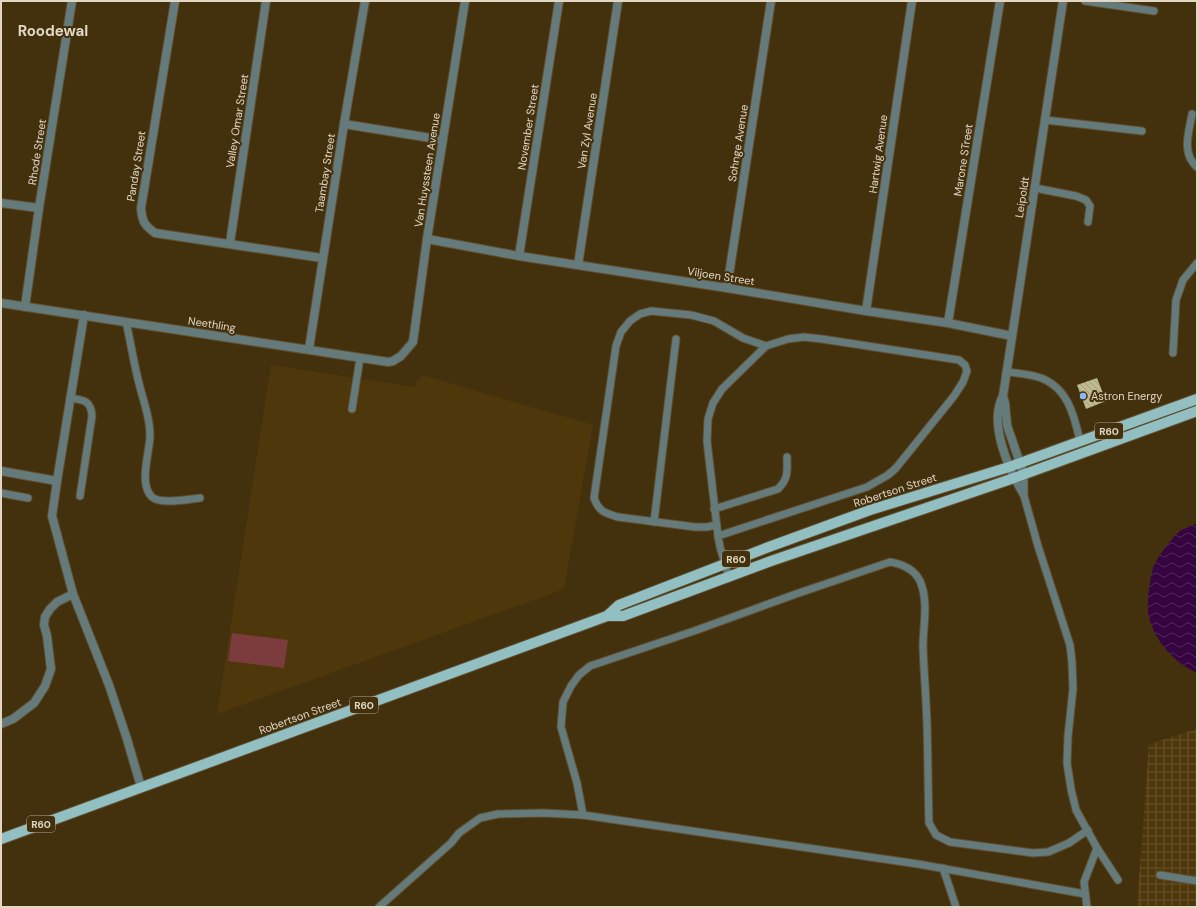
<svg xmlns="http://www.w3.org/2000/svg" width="1198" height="908" viewBox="0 0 1198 908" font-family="'DM Sans',sans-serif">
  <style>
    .built { fill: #4e370b }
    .industrial { fill: url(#industrial-grid) }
    .grass { fill: #7c3c3e }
    .water { fill: url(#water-waves) }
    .building { fill: url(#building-back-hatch) }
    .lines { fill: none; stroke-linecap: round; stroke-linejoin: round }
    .lane-casing { stroke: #604f2f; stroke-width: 9 }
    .street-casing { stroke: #604f2f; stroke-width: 10 }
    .primary-casing { stroke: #604f2f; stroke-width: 12 }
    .lane { stroke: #657a7b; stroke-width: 7 }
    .street { stroke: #657a7b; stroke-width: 8 }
    .primary { stroke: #92bfc1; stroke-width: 10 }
    .poi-dot { fill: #8eb8fd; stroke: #43310e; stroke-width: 1.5 }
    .labels { text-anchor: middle; stroke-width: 4; stroke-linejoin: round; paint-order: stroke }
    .shield { fill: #43310e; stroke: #b2a48d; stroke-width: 1 }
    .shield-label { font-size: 10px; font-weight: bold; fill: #e2d6c4 }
    .street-label { font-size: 11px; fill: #e2d6c4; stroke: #43310e }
    .poi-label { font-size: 11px; fill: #e2d6c4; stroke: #43310e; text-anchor: start }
    .district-label { font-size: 15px; font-weight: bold; fill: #e2d6c4; stroke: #43310e }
  </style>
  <defs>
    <pattern id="industrial-grid" width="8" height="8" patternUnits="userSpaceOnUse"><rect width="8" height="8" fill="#4e370b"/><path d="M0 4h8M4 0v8" fill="none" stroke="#67532d"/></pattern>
    <pattern id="water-waves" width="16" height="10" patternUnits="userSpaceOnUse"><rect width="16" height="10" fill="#360440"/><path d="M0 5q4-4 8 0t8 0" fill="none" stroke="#53285a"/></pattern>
    <pattern id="building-back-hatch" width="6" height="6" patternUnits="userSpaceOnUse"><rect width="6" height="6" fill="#c0ba91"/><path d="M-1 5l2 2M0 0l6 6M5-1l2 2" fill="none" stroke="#a19c7c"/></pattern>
  </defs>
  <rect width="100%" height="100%" fill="#43310e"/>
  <path class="built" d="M271 365 414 387 422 375 593 425 564 589 217 714Z"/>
  <path class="industrial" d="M1197 729V907H1137L1149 744Z"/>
  <path class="grass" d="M232 633 288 640 284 668 228 661Z"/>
  <path class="water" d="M1197 523V673C1174 662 1155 642 1149 617 1146 605 1150 576 1154 565 1159 555 1172 538 1180 531 1185 528 1192 526 1197 523Z"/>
  <path class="building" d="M1097 378 1106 401 1086 409 1077 385Z"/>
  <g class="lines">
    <defs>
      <g id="lane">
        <path d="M1085 1 1154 11"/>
        <path d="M1192 114C1189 132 1181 153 1197 167"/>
        <path d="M1045 120 1142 131"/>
        <path d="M1035 188 1076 196 1086 200 1090 206 1088 222"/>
        <path d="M126 322C131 343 134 366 140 387 144 404 150 417 150 435 150 452 138 484 152 497 161 505 189 499 200 498"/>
        <path d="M1173 353 1176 300 1183 280 1197 263"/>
        <path d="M1007 372C1017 373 1028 374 1038 377 1067 386 1074 414 1080 441"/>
        <path d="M70 398C83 400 91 400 92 416L80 496"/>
        <path d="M352 409 360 358"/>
        <path d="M1014 478 1024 496 1038 546 1070 645 1072 662 1073 689 1068 736 1067 763 1071 789 1076 810 1097 848 1118 880"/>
        <path d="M1 493 28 498"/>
        <path d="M1024 494V475"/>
        <path d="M714 509 778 489C789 478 787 471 787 457"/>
        <path d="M654 522 676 339"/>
        <path d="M716 525 707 527H695L618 517C605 513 599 512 594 498L616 346 621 332 630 321 640 314 651 311 691 315 714 321 743 338 766 346 788 339 804 337 822 339 959 360 965 365 967 371 963 382 954 396 896 468 888 475 867 487 718 536 720 547 729 577"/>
        <path d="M718 536 707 441 708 419 713 403 722 389 766 346"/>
        <path d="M583 815 577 783 561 727 563 702 571 686 579 675 590 666 694 631 796 594 890 562C902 564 914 569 920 581 929 602 923 625 923 647 924 672 926 697 927 723 928 756 928 789 929 823L936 835 950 842 1033 853 1048 852 1069 843 1088 830"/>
        <path d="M943 868 956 907"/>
        <path d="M1160 875 1197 881"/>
        <path d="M379 907 451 843 459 833 480 818 498 814 543 813 583 815 918 864 1085 894"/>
        <path d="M1087 907 1084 882 1097 848"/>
      </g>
      <g id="street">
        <path d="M175 1 141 208C142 221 144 225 155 233L322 258"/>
        <path d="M344 124 443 140"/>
        <path d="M1 203 39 208"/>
        <path d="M427 239 519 256 727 288 866 311 948 323 1012 336"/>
        <path d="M230 243 266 1"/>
        <path d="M519 256 559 1"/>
        <path d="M578 265 618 1"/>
        <path d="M727 288 771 1"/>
        <path d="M1 303 388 362 393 361 401 356 413 342 427 239 465 1"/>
        <path d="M25 307 39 208 72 1"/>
        <path d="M866 311 912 1"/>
        <path d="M84 315 57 481 52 516 73 594 109 685 127 739 141 787"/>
        <path d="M948 323 1000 1"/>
        <path d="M309 349 344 124 365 1"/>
        <path d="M1003 396 1005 403 1007 425 1024 475"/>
        <path d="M1 471 57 481"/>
        <path d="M1014 478C1004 455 990 420 1003 396L1063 1"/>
        <path d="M1 724 13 719 34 703 45 686 51 669 47 636 44 625 45 617 50 609 57 602 73 594"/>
      </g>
      <g id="primary">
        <path d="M607 616H623L771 561 1014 478 1197 411"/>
        <path d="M1 839 607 616 619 605 766 548 870 510 1009 467 1197 399"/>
      </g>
    </defs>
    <use href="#lane" class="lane-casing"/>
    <use href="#street" class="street-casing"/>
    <use href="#primary" class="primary-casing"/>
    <use href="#lane" class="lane"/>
    <use href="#street" class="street"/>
    <use href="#primary" class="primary"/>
  </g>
  <circle class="poi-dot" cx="1083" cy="396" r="4"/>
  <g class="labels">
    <g class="shield">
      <rect x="1095" y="423" width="28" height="16" rx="3"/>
      <rect x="722" y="551" width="28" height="16" rx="3"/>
      <rect x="350" y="697" width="28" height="16" rx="3"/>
      <rect x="27" y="816" width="28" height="16" rx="3"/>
    </g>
    <g class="shield-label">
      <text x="1109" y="435">R60</text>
      <text x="736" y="563">R60</text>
      <text x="364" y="709">R60</text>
      <text x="41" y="828">R60</text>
    </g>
    <g class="street-label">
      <text transform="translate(237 121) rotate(-81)" y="4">Valley Omar Street</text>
      <text transform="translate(528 127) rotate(-81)" y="4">November Street</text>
      <text transform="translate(587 131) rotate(-81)" y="4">Van Zyl Avenue</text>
      <text transform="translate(738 143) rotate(-81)" y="4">Sohnge Avenue</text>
      <text transform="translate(37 152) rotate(-81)" y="4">Rhode Street</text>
      <text transform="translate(878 154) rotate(-82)" y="4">Hartwig Avenue</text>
      <text transform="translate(963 160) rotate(-81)" y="4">Marone STreet</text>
      <text transform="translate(136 166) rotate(-81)" y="4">Panday Street</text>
      <text transform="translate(427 170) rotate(-81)" y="4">Van Huyssteen Avenue</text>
      <text transform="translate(325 173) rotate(-81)" y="4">Taambay Street</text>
      <text transform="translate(1022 197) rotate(-81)" y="4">Leipoldt</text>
      <text transform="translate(721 276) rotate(9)" y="4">Viljoen Street</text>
      <text transform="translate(212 324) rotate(9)" y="4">Neethling</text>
      <text transform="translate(895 490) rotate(-18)" y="4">Robertson Street</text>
      <text transform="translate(300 716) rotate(-20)" y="4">Robertson Street</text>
    </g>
    <g class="poi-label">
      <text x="1091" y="400">Astron Energy</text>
    </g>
    <g class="district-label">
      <text x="53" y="36">Roodewal</text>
    </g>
  </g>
  <rect width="1198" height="908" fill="none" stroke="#e2d6c4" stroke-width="4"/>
</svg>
